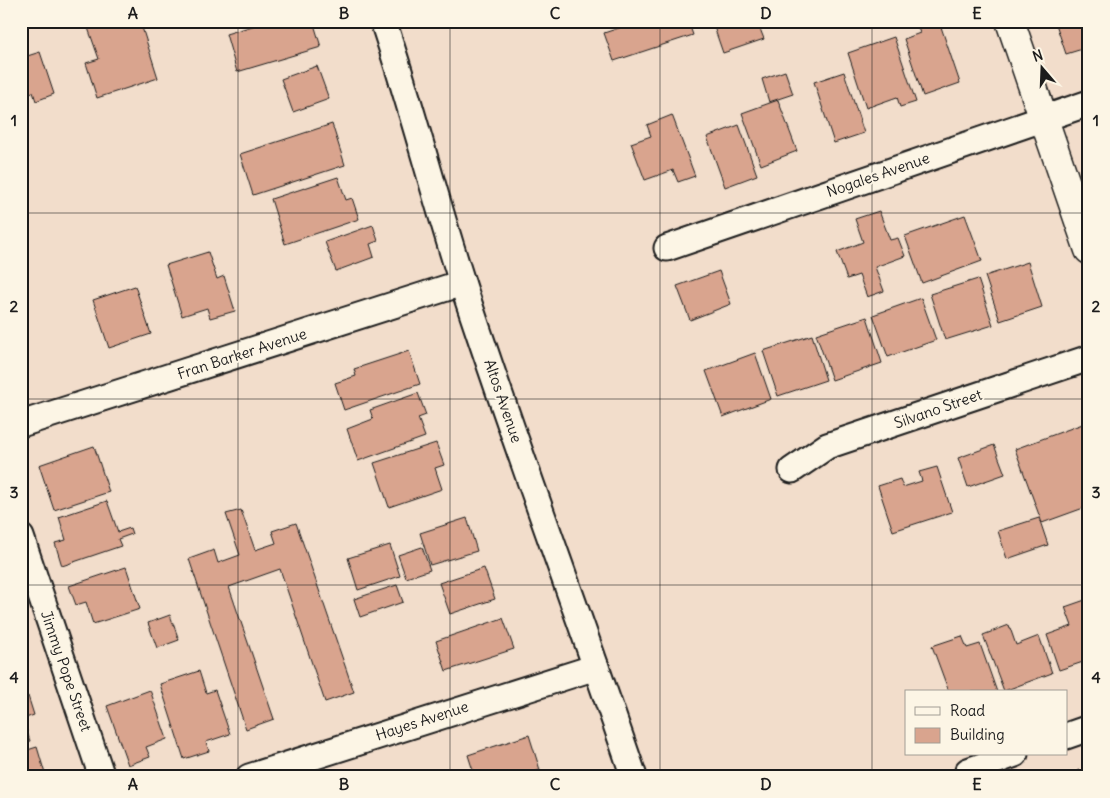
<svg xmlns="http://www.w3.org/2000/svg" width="1110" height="798" viewBox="0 0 1110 798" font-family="Delius,sans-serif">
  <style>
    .building { fill: #d9a48e; stroke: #1c1c1c }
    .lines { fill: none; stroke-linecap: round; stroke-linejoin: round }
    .minor-casing { stroke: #1c1c1c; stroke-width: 29 }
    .secondary-casing { stroke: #1c1c1c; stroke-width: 31 }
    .minor { stroke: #fcf5e5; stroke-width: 25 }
    .secondary { stroke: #fcf5e5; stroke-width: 28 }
    .grid { fill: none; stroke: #1c1c1c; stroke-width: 1; stroke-opacity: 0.55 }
    .labels { text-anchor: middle; stroke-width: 4; stroke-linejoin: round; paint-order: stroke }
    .street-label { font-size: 15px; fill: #1c1c1c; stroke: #fcf5e5 }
    .neatline { fill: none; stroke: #1c1c1c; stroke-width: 2 }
    .grid-label { font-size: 16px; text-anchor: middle; font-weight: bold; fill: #1c1c1c }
  </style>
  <rect width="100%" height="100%" fill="#f2ddcb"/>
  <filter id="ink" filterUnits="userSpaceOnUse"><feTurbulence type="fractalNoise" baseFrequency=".02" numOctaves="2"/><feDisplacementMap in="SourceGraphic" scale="10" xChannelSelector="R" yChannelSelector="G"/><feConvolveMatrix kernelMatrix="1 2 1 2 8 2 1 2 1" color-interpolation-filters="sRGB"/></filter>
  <g filter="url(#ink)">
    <g class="building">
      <path d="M98 21H115L117 25 130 21H140L158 78 97 98 86 63 99 59 87 25Z"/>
      <path d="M269 21H313L321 47 237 72 226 34Z"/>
      <path d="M624 21H688L693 35 614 61 604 33 625 26Z"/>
      <path d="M712 21H757L764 39 723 53Z"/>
      <path d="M936 21H939L960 83 923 96 904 39 920 33 918 28Z"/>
      <path d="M1055 21H1086L1089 29V47L1066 54Z"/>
      <path d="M894 37 916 102 900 107 897 97 866 108 848 53Z"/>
      <path d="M40 52 54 94 36 101 33 92 21 95V58Z"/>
      <path d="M317 66 329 99 293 112 281 79Z"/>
      <path d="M785 71 793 94 769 102 762 79Z"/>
      <path d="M844 72 864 133 834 143 814 82Z"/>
      <path d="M778 100 797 151 761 165 742 113Z"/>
      <path d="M672 115 695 176 678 182 673 170 645 180 631 143 651 136 647 125Z"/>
      <path d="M332 124 345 165 253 195 240 154Z"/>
      <path d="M739 125 757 175 725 187 707 137Z"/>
      <path d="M338 177 346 200 352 198 359 219 285 244 271 199Z"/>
      <path d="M879 211 890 240 898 238 905 256 875 267 884 291 867 297 859 275 847 279 837 252 863 242 855 219Z"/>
      <path d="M965 215 982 261 922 283 905 236Z"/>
      <path d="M373 225 378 241 370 244 374 257 336 271 325 242Z"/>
      <path d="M208 252 217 279 224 276 235 311 210 318 207 308 182 316 166 265Z"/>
      <path d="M1028 262 1042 307 1000 321 985 276Z"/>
      <path d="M719 271 731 304 690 320 677 286Z"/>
      <path d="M978 279 993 325 945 340 930 294Z"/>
      <path d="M135 286 151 334 109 348 93 300Z"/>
      <path d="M921 298 936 340 888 357 873 315Z"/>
      <path d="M867 317 882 363 832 380 816 334Z"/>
      <path d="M812 335 826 380 778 396 763 351Z"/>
      <path d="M409 351 420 384 344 410 335 383 356 376 354 369Z"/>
      <path d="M755 353 771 399 723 417 706 371Z"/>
      <path d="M418 393 426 415 418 418 425 437 358 461 347 429 373 419 370 410Z"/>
      <path d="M1088 422 1089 506 1042 523 1015 449Z"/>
      <path d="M436 443 444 465 435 468 442 489 389 507 374 463Z"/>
      <path d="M994 445 1005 474 968 487 958 458Z"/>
      <path d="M94 446 109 492 54 510 39 465Z"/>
      <path d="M937 467 952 512 893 531 878 486 900 479 903 487 922 481 919 472Z"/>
      <path d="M107 501 118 532 130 528 132 534 118 539 121 546 62 566 55 543 66 540 59 517Z"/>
      <path d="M241 510 255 550 276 543 272 531 296 523 354 692 325 702 280 569 229 587 274 719 246 729 189 559 214 550 218 563 240 555 226 514Z"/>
      <path d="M467 518 477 551 430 565 420 533Z"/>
      <path d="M1039 518 1048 545 1007 559 998 531Z"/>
      <path d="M390 545 400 576 358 590 348 558Z"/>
      <path d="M422 547 430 570 406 578 398 555Z"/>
      <path d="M126 567 140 609 93 624 86 602 76 605 69 586Z"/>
      <path d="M484 568 495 599 450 614 439 583Z"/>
      <path d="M397 585 403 602 360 617 354 599Z"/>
      <path d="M1088 599 1089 660 1059 670 1047 635 1072 626 1065 607Z"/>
      <path d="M170 615 179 640 157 648 148 623Z"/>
      <path d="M503 618 514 649 446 671 436 641Z"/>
      <path d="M1009 625 1016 645 1039 636 1052 673 1004 691 983 635Z"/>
      <path d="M962 636 967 648 980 644 997 692H949L932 646Z"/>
      <path d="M199 671 206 693 215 690 230 734 206 742 209 751 184 759 160 684Z"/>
      <path d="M150 690 167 739 146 747 150 757 128 765 107 706Z"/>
      <path d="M28 696 34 715 23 719 30 741 21 744V698Z"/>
      <path d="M529 735 540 770 518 777H475L468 755Z"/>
      <path d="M37 747 46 777H21V752Z"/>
      <path d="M1080 770 1082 777H1064Z"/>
    </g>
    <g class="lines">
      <defs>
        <g id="minor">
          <path d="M383 21C412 107 434 195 462 282 516 448 578 611 634 777"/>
          <path d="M667 248 1089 103"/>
          <path d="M21 424 462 283"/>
          <path d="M792 470 827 446 1089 358"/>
          <path d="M21 537 102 777"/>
          <path d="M1066 736 1089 728"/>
          <path d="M968 771 1015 754"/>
          <path d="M249 777 596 667"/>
        </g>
        <path id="secondary" d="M1010 21 1089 250"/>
      </defs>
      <use href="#minor" class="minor-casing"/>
      <use href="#secondary" class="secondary-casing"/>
      <use href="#minor" class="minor"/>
      <use href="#secondary" class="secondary"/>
    </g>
  </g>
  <path class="grid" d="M238 21V777M450 21V777M660 21V777M872 21V777M21 213H1089M21 399H1089M21 585H1089"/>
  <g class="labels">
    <g class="street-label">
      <text transform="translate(878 175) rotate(-19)" y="5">Nogales Avenue</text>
      <text transform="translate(242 354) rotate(-18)" y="5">Fran Barker Avenue</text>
      <text transform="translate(503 401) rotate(71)" y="5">Altos Avenue</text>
      <text transform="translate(938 409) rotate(-19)" y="5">Silvano Street</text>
      <text transform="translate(66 671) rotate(71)" y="5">Jimmy Pope Street</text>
      <text transform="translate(422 721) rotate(-18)" y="5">Hayes Avenue</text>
    </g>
  </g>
  <rect width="1110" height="798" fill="none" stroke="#fcf5e5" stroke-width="55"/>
  <rect x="905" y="690" width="162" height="65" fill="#fcf5e5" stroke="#a29e95"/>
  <rect x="915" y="707" width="25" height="8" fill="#fcf5e5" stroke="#a29e95"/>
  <text x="950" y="716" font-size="15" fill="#1c1c1c">Road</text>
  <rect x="915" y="728" width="25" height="15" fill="#d9a48e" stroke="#a29e95"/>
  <text x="950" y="740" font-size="15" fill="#1c1c1c">Building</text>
  <g transform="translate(1042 68) rotate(341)" stroke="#fcf5e5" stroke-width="4" paint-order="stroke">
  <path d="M0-4L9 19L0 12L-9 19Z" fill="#1c1c1c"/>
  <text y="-8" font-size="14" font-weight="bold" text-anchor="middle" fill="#1c1c1c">N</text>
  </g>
  <rect x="28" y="28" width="1054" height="742" class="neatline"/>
  <g class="grid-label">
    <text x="133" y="19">A</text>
    <text x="344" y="19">B</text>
    <text x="555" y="19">C</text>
    <text x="766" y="19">D</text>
    <text x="977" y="19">E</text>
    <text x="14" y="126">1</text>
    <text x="1096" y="126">1</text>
    <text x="14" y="312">2</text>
    <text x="1096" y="312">2</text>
    <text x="14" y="498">3</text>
    <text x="1096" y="498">3</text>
    <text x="14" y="683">4</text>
    <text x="1096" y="683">4</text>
    <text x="133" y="790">A</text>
    <text x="344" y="790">B</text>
    <text x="555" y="790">C</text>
    <text x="766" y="790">D</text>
    <text x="977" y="790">E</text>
  </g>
</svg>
